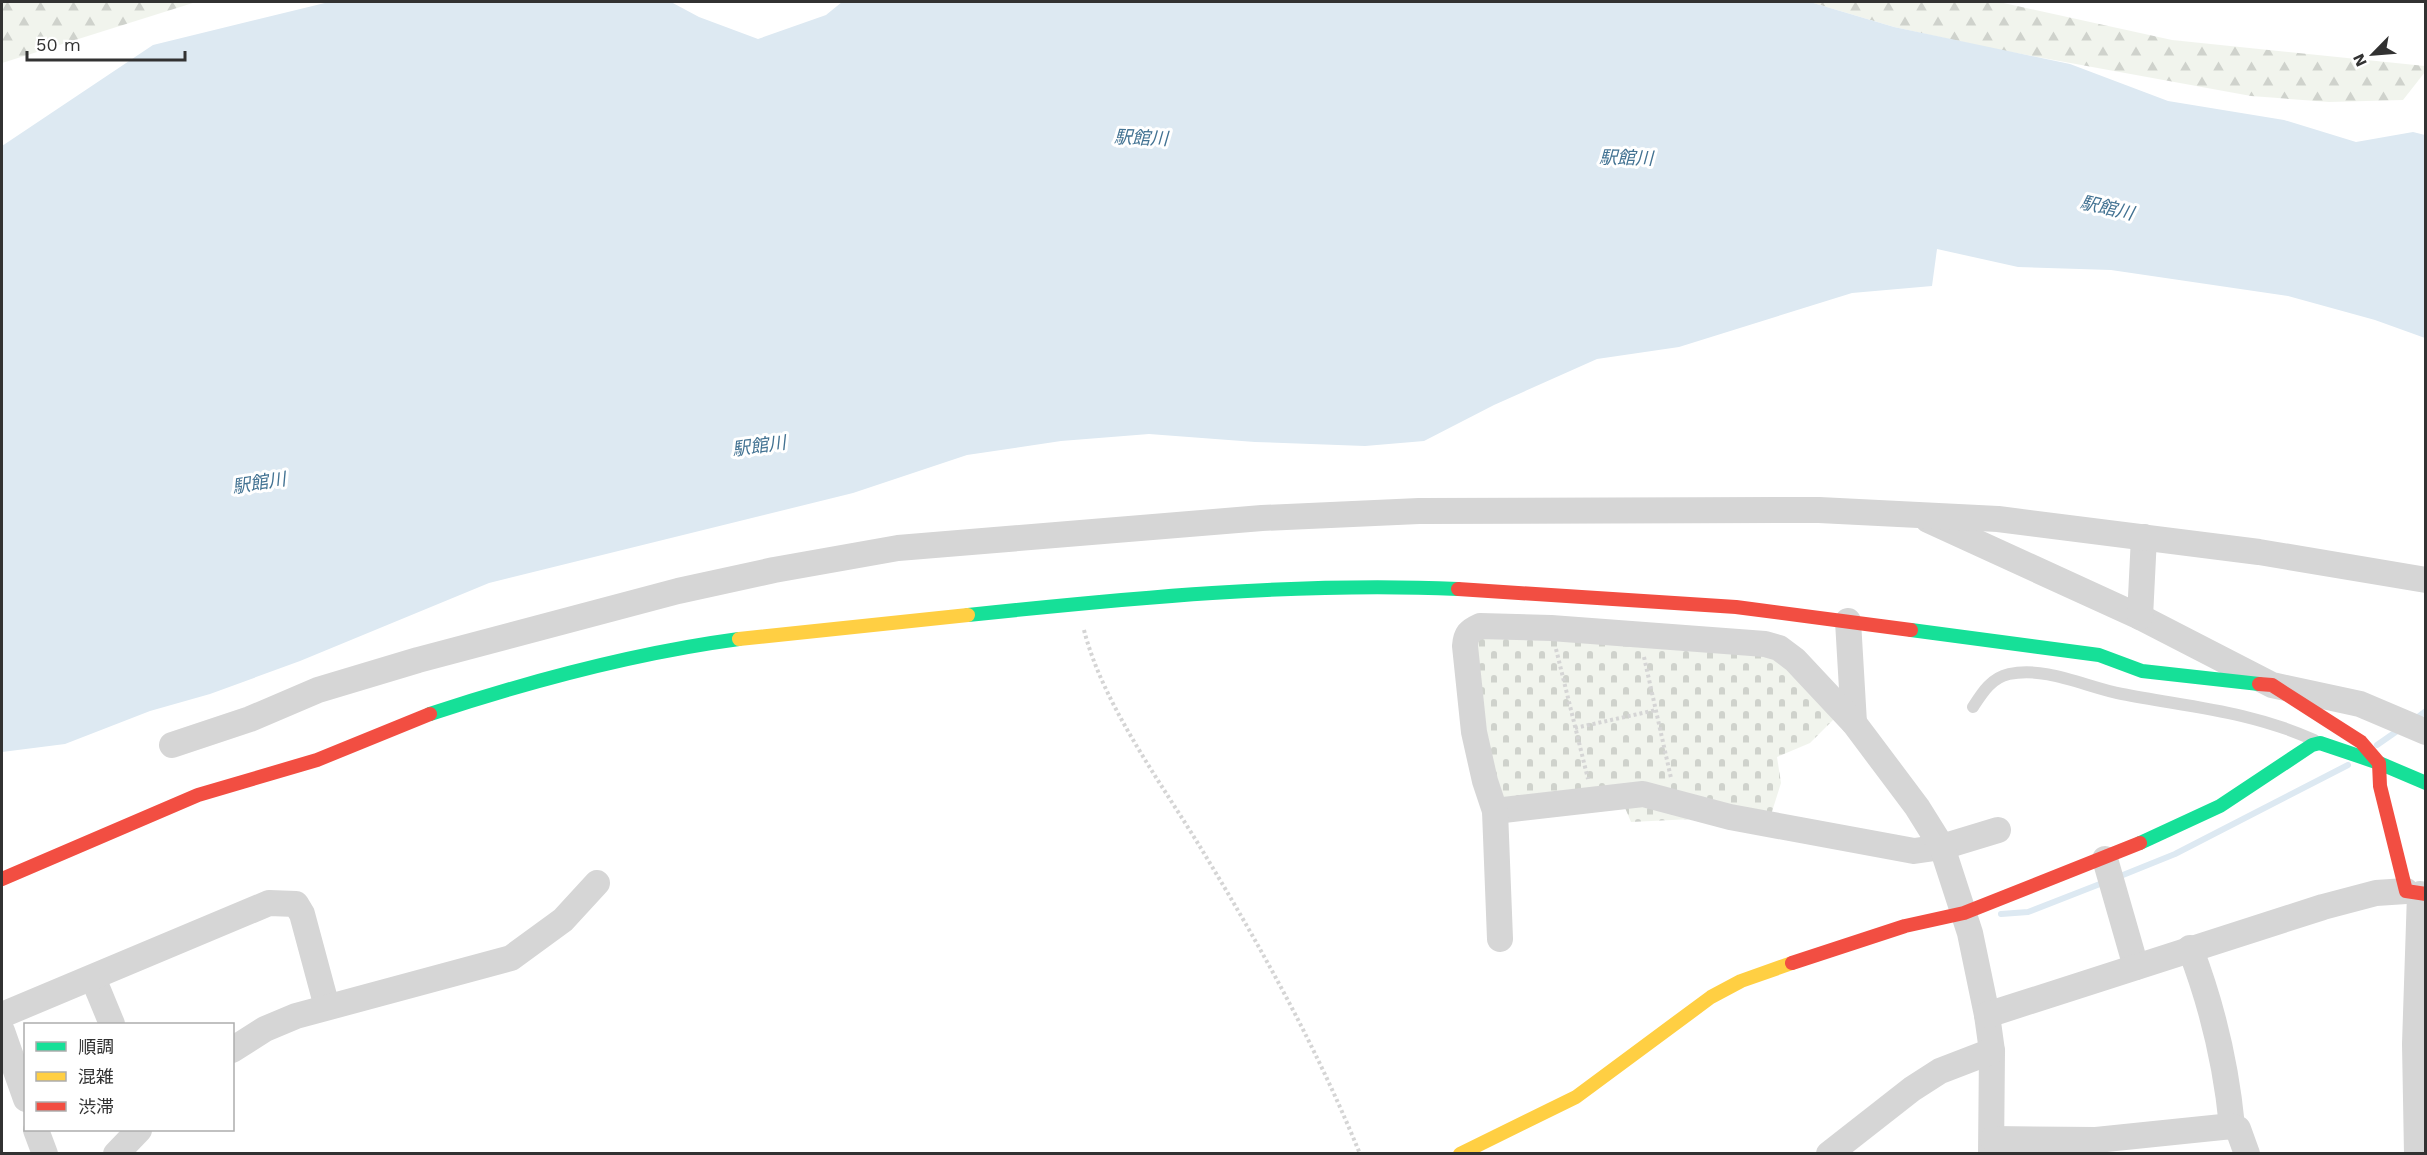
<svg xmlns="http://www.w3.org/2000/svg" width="2427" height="1155" viewBox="0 0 2427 1155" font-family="'Work Sans','Noto Sans JP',sans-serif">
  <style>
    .forest { fill: url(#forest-firs) }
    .cemetery { fill: url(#cemetery-stones) }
    .water { fill: #dde9f2 }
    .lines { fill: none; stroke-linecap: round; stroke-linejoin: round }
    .stream { stroke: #dde9f2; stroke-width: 6 }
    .path { stroke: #d5d5d5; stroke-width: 4; stroke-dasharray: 3 3; stroke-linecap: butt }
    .lane { stroke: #d6d6d6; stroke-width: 12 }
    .street { stroke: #d6d6d6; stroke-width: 26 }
    .fast { stroke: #16e098; stroke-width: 14 }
    .slow { stroke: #ffcf43; stroke-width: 14 }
    .jam { stroke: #f24e42; stroke-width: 14 }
    .labels { text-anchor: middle; stroke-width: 6; stroke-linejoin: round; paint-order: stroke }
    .water-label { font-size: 18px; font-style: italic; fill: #427292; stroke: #fff }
  </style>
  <defs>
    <pattern id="forest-firs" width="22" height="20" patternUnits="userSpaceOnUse" patternTransform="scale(1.5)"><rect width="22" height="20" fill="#f1f4ed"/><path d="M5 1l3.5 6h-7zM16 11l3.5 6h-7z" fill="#cfd2cc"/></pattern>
    <pattern id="cemetery-stones" width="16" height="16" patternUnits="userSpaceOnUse" patternTransform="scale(1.5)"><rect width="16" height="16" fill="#f1f4ed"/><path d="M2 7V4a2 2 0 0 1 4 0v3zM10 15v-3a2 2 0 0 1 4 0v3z" fill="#cfd2cc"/></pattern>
  </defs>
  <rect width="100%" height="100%" fill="#fff"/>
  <g class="forest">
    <path d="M2 2H196L2 63Z"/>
    <path d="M1810 2H1999L2172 40 2425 66V72L2403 100 2329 102 2251 96 1994 49 1894 27Z"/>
  </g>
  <path class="cemetery" d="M1478 634 1766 650 1838 715 1810 743 1777 757 1781 783 1769 821 1692 819 1631 822 1623 803H1505L1495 795 1474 639Z"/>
  <path class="water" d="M329 2H671L699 17 758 39 826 15 842 2H1810L1894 27 2070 64 2168 101 2284 120 2356 142 2413 132 2425 135V338L2375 320 2288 296 2111 270 2018 267 1937 249 1932 286 1852 293 1679 347 1597 359 1494 405 1424 441 1365 446 1255 442 1149 434 1061 441 967 455 853 493 489 583 300 661 210 694 150 711 65 744 2 752V146L153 45Z"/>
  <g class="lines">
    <g class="stream">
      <path d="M2414 720 2426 711"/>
      <path d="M2377 745 2400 729"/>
      <path d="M2118 877 2175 854 2348 765"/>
      <path d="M2001 914 2028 912 2105 882"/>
    </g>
    <g class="path">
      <path d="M1084 630C1103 705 1162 784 1202 850 1262 949 1316 1046 1360 1154"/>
      <path d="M1556 649 1588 779"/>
      <path d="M1644 657 1671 778"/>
      <path d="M1575 728 1656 710"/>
    </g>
    <path class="lane" d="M1973 707C1982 693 1991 678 2009 674 2046 666 2086 687 2122 694 2189 707 2250 711 2314 740"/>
    <g class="street">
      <path d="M1928 520 2140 617 2272 685 2360 704 2426 732"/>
      <path d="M2140 617 2144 537"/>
      <path d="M1848 621 1854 723"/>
      <path d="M172 745 250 719 318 690 418 660 678 591 774 570 898 548 1262 518 1419 511 1819 510 1998 519 2259 552 2426 580"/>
      <path d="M1495 811 1643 794 1730 817 1914 851 1942 847 1998 830"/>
      <path d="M2105 859 2136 967"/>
      <path d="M1500 939 1495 811 1485 781 1474 732 1465 646C1466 634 1469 631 1480 626L1551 628 1765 644 1779 648 1795 660 1854 723 1917 807 1942 847 1970 933 1987 1015 1992 1051 1991 1154"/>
      <path d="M2190 948C2212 1005 2226 1064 2232 1126"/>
      <path d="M93 978 112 1024"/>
      <path d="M2 1015 269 903 296 904 302 914 327 1007"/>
      <path d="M1987 1015 2323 907 2376 893 2406 891"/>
      <path d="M2 1031 26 1099"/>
      <path d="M232 1050 265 1029 296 1016 511 958 563 920 597 883"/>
      <path d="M36 1130 45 1154"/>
      <path d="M1993 1139 2096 1140 2232 1126 2238 1129 2247 1154"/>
      <path d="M116 1154 139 1130"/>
      <path d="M1829 1154 1912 1089 1940 1071 1992 1051"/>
      <path d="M2417 1154 2415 1044 2420 894"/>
    </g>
    <g class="fast">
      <path d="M968 615C1130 598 1294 582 1458 589"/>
      <path d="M1911 630 2099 655 2142 671 2259 684"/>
      <path d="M430 714C530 681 634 653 739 639"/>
      <path d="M2140 843 2220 806 2312 745 2320 743 2379 763 2426 783"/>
    </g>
    <g class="slow">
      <path d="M739 639 968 615"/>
      <path d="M1460 1154 1576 1097 1711 997 1741 981 1792 963"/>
    </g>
    <g class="jam">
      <path d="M1458 589 1736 607 1911 630"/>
      <path d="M2259 684 2272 685 2361 742 2379 763 2380 786 2406 891 2426 894"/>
      <path d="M2 879 198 795 317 760 430 714"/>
      <path d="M1792 963 1905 926 1964 913 2140 843"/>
    </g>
  </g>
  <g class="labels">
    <g class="water-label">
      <text transform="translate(1141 138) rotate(2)" y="6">駅館川</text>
      <text transform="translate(1626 158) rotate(1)" y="6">駅館川</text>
      <text transform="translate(2107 208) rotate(13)" y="6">駅館川</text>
      <text transform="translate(759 446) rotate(-8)" y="6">駅館川</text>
      <text transform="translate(259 483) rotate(-9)" y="6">駅館川</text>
    </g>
  </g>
  <rect width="2427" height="1155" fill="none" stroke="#323232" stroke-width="6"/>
  <rect x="24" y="1023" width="210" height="108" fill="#ffffff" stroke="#adadad" stroke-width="1.5"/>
  <rect x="36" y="1042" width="30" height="9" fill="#16e098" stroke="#adadad" stroke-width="1.5"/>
  <text x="78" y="1053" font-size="18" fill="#323232">順調</text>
  <rect x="36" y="1072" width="30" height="9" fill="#ffcf43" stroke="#adadad" stroke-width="1.5"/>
  <text x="78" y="1083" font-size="18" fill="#323232">混雑</text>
  <rect x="36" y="1102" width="30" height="9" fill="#f24e42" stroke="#adadad" stroke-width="1.5"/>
  <text x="78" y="1113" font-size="18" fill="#323232">渋滞</text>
  <g transform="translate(2373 54) rotate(245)" stroke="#ffffff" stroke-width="4.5" paint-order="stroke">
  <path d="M0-4.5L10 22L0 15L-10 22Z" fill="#323232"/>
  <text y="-9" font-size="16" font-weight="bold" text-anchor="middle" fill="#323232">N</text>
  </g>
  <path d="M27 51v9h158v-9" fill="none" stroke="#323232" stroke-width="3"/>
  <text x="36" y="51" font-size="18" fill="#323232" stroke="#ffffff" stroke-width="4.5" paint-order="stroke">50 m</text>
</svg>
